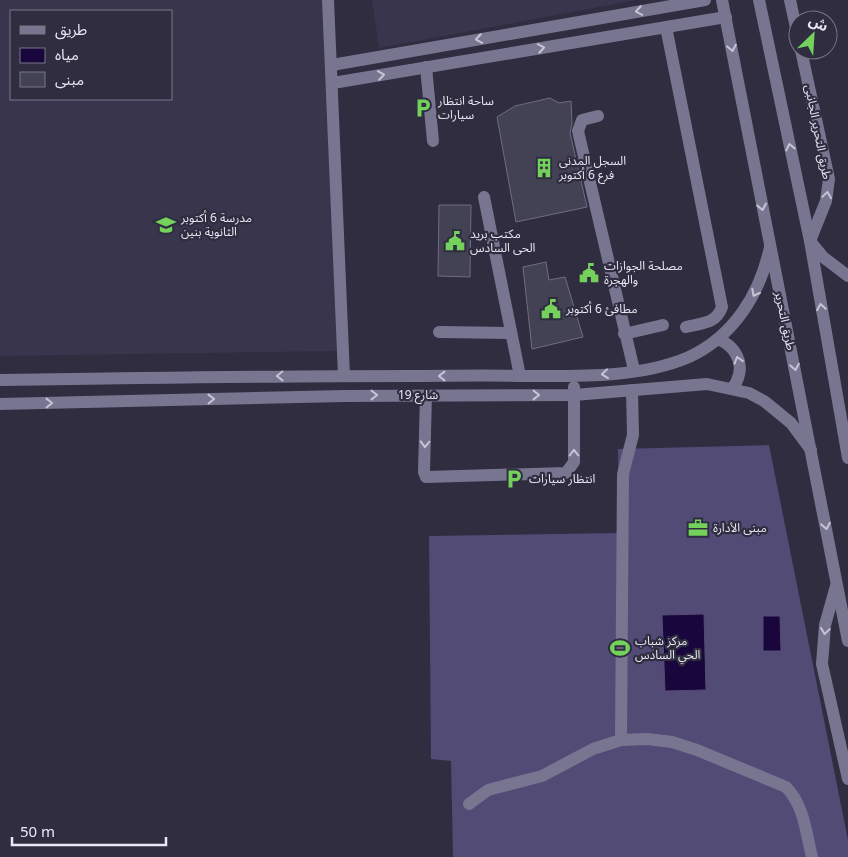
<svg xmlns="http://www.w3.org/2000/svg" width="848" height="857" viewBox="0 0 848 857" font-family="'Noto Sans','Noto Sans Arabic',sans-serif">
  <style>
    .built { fill: #38354c; fill-rule: evenodd }
    .garden { fill: #514b76 }
    .water { fill: #18063d; stroke: #564a74 }
    .building { fill: #434154; stroke: #6f6d82 }
    .lines { fill: none; stroke-linecap: round; stroke-linejoin: round }
    .minor { stroke: #787591; stroke-width: 12 }
    .oneway { stroke: #c6c5d6 }
    .labels { text-anchor: middle; stroke-width: 4.5; stroke-linejoin: round; paint-order: stroke }
    .poi-label { font-size: 12px; fill: #e8e7f3; stroke: #2f2d3f; text-anchor: start }
    .street-label { font-size: 12px; fill: #e8e7f3; stroke: #2f2d3f }
  </style>
  <rect width="100%" height="100%" fill="#2f2d3f"/>
  <g class="built">
    <path d="M0 0H323L337 351 0 356ZM11 11H171V99H11Z"/>
    <path d="M372 0H637L379 48Z"/>
  </g>
  <path class="garden" d="M769 445 848 840V857H453L451 761 431 759 429 536 619 533 618 449Z"/>
  <g class="water">
    <path d="M704 614 706 690 665 691 662 615Z"/>
    <path d="M763 616H780L781 651H763Z"/>
  </g>
  <g class="building">
    <path d="M550 98 559 103 571 101 572 123 570 133 587 207 516 222 497 117 515 106Z"/>
    <path d="M439 205H471L470 277 438 276Z"/>
    <path d="M546 262 549 280 565 277 583 337 532 349 523 267Z"/>
  </g>
  <g class="lines">
    <g class="minor">
      <path d="M328 0 344 376"/>
      <path d="M722 0 848 641"/>
      <path d="M759 0 810 241 848 458"/>
      <path d="M790 0 798 37"/>
      <path d="M666 27 722 307C716 324 702 323 686 327"/>
      <path d="M801 50 829 179 826 201 810 241 823 257 848 276"/>
      <path d="M332 65 705 0"/>
      <path d="M426 67 433 141"/>
      <path d="M333 83 726 17"/>
      <path d="M598 116 582 120 578 131 634 370"/>
      <path d="M484 197 520 376"/>
      <path d="M439 332 510 333"/>
      <path d="M624 334 663 325"/>
      <path d="M718 339C739 348 747 369 732 389"/>
      <path d="M0 380C137 378 274 376 410 376 447 376 483 375 519 376 573 376 638 379 689 357 734 336 760 294 770 247"/>
      <path d="M426 395 424 472 426 477 566 473 574 462V387"/>
      <path d="M0 404 344 396 574 395 707 384 749 393 764 401 791 423 811 450"/>
      <path d="M836 586 825 625 822 664 848 779"/>
      <path d="M621 740 623 474 633 435 632 390"/>
      <path d="M469 804 488 790 542 776 593 749 621 740 647 739 672 742 697 750 786 787C804 805 806 833 812 857"/>
    </g>
  </g>
  <defs><path id="oneway-chevron" d="M-2-3.5L2.5 0L-2 3.5" fill="none" stroke-width="1.6" stroke-linecap="round" stroke-linejoin="round" transform="scale(1.25)"/></defs>
  <g class="oneway">
    <use href="#oneway-chevron" transform="translate(639 11) rotate(170)"/>
    <use href="#oneway-chevron" transform="translate(479 39) rotate(170)"/>
    <use href="#oneway-chevron" transform="translate(541 48) rotate(-10)"/>
    <use href="#oneway-chevron" transform="translate(732 48) rotate(79)"/>
    <use href="#oneway-chevron" transform="translate(381 75) rotate(-9)"/>
    <use href="#oneway-chevron" transform="translate(790 147) rotate(-102)"/>
    <use href="#oneway-chevron" transform="translate(827 195) rotate(-82)"/>
    <use href="#oneway-chevron" transform="translate(762 207) rotate(79)"/>
    <use href="#oneway-chevron" transform="translate(755 293) rotate(118)"/>
    <use href="#oneway-chevron" transform="translate(821 307) rotate(-100)"/>
    <use href="#oneway-chevron" transform="translate(738 360) rotate(-107)"/>
    <use href="#oneway-chevron" transform="translate(795 367) rotate(79)"/>
    <use href="#oneway-chevron" transform="translate(605 374) rotate(174)"/>
    <use href="#oneway-chevron" transform="translate(280 376) rotate(179)"/>
    <use href="#oneway-chevron" transform="translate(442 376) rotate(-180)"/>
    <use href="#oneway-chevron" transform="translate(374 395)"/>
    <use href="#oneway-chevron" transform="translate(536 395)"/>
    <use href="#oneway-chevron" transform="translate(211 399) rotate(-1)"/>
    <use href="#oneway-chevron" transform="translate(49 403) rotate(-1)"/>
    <use href="#oneway-chevron" transform="translate(425 444) rotate(92)"/>
    <use href="#oneway-chevron" transform="translate(574 453) rotate(-90)"/>
    <use href="#oneway-chevron" transform="translate(826 526) rotate(79)"/>
    <use href="#oneway-chevron" transform="translate(825 631) rotate(98)"/>
  </g>
  <defs>
    <symbol id="parking-bare" viewBox="-9 -9 18 18"><path d="M-3.5-5.5H1a3.5 3.5 0 0 1 0 7H-1V5.5H-3.5ZM-1-3.4V-.6H.8a1.4 1.4 0 0 0 0-2.8Z" fill="#74d25c" stroke="#2f2d3f" stroke-width="2.5" paint-order="stroke"/></symbol>
    <symbol id="building-bare" viewBox="-9 -9 18 18"><path d="M-4-6H4V6H1V3H-1V6H-4ZM-2.5-4.3h1.7v1.8h-1.7ZM.8-4.3h1.7v1.8H.8ZM-2.5-1h1.7V.8h-1.7ZM.8-1h1.7V.8H.8Z" fill="#74d25c" stroke="#2f2d3f" stroke-width="2.5" paint-order="stroke"/></symbol>
    <symbol id="school-bare" viewBox="-9 -9 18 18"><path d="M0-5L7-2L0 1L-7-2ZM-4 1L0 2.5L4 1V4Q0 6-4 4Z" fill="#74d25c" stroke="#2f2d3f" stroke-width="2.5" paint-order="stroke"/></symbol>
    <symbol id="civic-bare" viewBox="-9 -9 18 18"><path d="M-.6-6.5H3V-4.5H.6V-3L4-1V1h2V6H-6V1h2V-1L-.6-3ZM-1.2 2.5V6h2.4V2.5Z" fill="#74d25c" stroke="#2f2d3f" stroke-width="2.5" paint-order="stroke"/></symbol>
    <symbol id="office-bare" viewBox="-9 -9 18 18"><path d="M-6-3h4V-5.5h4V-3h4V5H-6ZM-1-4.5V-3h2v-1.5ZM-6 0V1H6V0Z" fill="#74d25c" stroke="#2f2d3f" stroke-width="2.5" paint-order="stroke"/></symbol>
    <symbol id="stadium-bare" viewBox="-9 -9 18 18"><path d="M0-5a6.5 5 0 1 0 0 10a6.5 5 0 1 0 0-10ZM-3.5-1.8h7v3.6h-7Z" fill="#74d25c" stroke="#2f2d3f" stroke-width="2.5" paint-order="stroke"/></symbol>
  </defs>
  <g fill-rule="evenodd">
    <use href="#parking-bare" x="409" y="94" width="28" height="28"/>
    <use href="#building-bare" x="530" y="154" width="28" height="28"/>
    <use href="#school-bare" x="152" y="211" width="28" height="28"/>
    <use href="#civic-bare" x="441" y="227" width="28" height="28"/>
    <use href="#civic-bare" x="575" y="259" width="28" height="28"/>
    <use href="#civic-bare" x="537" y="295" width="28" height="28"/>
    <use href="#parking-bare" x="500" y="465" width="28" height="28"/>
    <use href="#office-bare" x="684" y="514" width="28" height="28"/>
    <use href="#stadium-bare" x="606" y="634" width="28" height="28"/>
  </g>
  <g class="labels">
    <g class="poi-label">
      <text x="438" y="105">ساحة انتظار<tspan x="438" dy="14">سيارات</tspan></text>
      <text x="559" y="165">السجل المدنى<tspan x="559" dy="14">فرع 6 أكتوبر</tspan></text>
      <text x="181" y="222">مدرسة 6 أكتوبر<tspan x="181" dy="14">الثانوية بنين</tspan></text>
      <text x="470" y="238">مكتب بريد<tspan x="470" dy="14">الحى السادس</tspan></text>
      <text x="604" y="270">مصلحة الجوازات<tspan x="604" dy="14">والهجرة</tspan></text>
      <text x="566" y="313">مطافئ 6 أكتوبر</text>
      <text x="529" y="483">انتظار سيارات</text>
      <text x="713" y="532">مبنى الأدارة</text>
      <text x="635" y="645">مركز شباب<tspan x="635" dy="14">الحي السادس</tspan></text>
    </g>
    <g class="street-label">
      <text transform="translate(818 132) rotate(79)" y="4">طريق التحرير الجانبى</text>
      <text transform="translate(785 321) rotate(78)" y="4">طريق التحرير</text>
      <text x="418" y="399">شارع 19</text>
    </g>
  </g>
  <rect x="10" y="10" width="162" height="90" fill="#2f2d3f" stroke="#797787"/>
  <rect x="20" y="26" width="25" height="8" fill="#787591" stroke="#797787"/>
  <text x="55" y="35" font-size="15" fill="#e8e7f3">طريق</text>
  <rect x="20" y="48" width="25" height="15" fill="#18063d" stroke="#797787"/>
  <text x="55" y="60" font-size="15" fill="#e8e7f3">مياه</text>
  <rect x="20" y="72" width="25" height="15" fill="#434154" stroke="#797787"/>
  <text x="55" y="85" font-size="15" fill="#e8e7f3">مبنى</text>
  <g transform="translate(813 35) rotate(25)"><circle r="24" fill="#2f2d3f" stroke="#797787"/>
  <path d="M0-4L9 19L0 12L-9 19Z" fill="#74d25c"/>
  <text y="-8" font-size="14" font-weight="bold" text-anchor="middle" fill="#e8e7f3">ش</text>
  </g>
  <path d="M12 837v8h154v-8" fill="none" stroke="#e8e7f3" stroke-width="2.5"/>
  <text x="20" y="837" font-size="15" fill="#e8e7f3" stroke="#2f2d3f" stroke-width="4" paint-order="stroke">50 m</text>
</svg>
